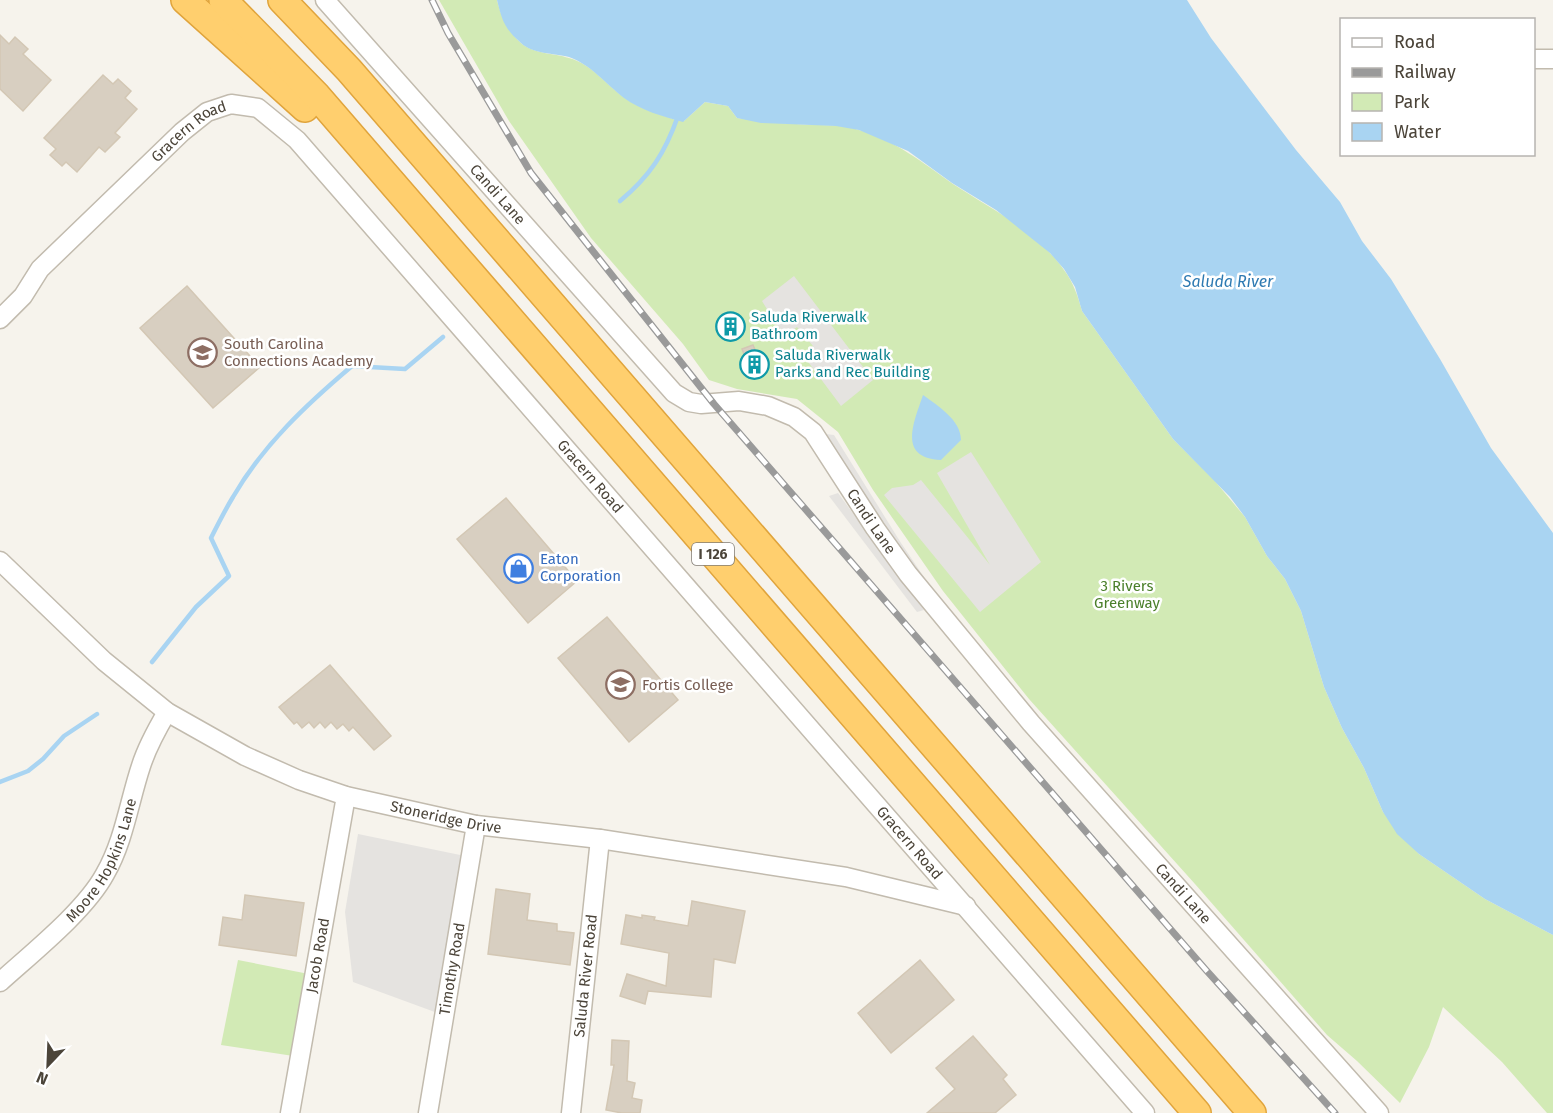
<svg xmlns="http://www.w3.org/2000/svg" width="1553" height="1113" viewBox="0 0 1553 1113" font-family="'Fira Sans',sans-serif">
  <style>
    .green { fill: #d2eab5 }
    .parking { fill: #e5e3e0 }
    .water { fill: #a9d4f2 }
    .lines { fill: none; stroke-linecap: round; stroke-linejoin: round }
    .stream { stroke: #a9d4f2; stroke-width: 4.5 }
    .building { fill: #d8cfc1; stroke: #d3c7b4; stroke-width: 1.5 }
    .minor-casing { stroke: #c2bbae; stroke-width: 21 }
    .highway-casing { stroke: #e0a43c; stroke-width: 30 }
    .minor { stroke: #fff; stroke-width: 18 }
    .highway { stroke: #ffcf6e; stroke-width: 27 }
    .rail-casing { stroke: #9a9a9a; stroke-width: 7 }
    .rail { stroke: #fff; stroke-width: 4.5; stroke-dasharray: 14; stroke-linecap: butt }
    .labels { text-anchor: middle; stroke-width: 5; stroke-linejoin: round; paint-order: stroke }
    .shield { fill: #fff; stroke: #817c74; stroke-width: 1.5 }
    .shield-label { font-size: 14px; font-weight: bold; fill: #4b4439 }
    .street-label { font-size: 15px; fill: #4b4439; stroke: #fff }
    .culture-label { font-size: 15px; fill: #0d838f; stroke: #fff; text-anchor: start }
    .education-label { font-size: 15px; fill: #785e54; stroke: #fff; text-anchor: start }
    .shop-label { font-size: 15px; fill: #366cbe; stroke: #fff; text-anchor: start }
    .park-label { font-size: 15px; fill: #4a7f2a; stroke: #fff }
    .water-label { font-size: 16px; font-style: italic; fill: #2e7ab2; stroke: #fff }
  </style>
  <rect width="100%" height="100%" fill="#f6f3ec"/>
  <g class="green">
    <path d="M439 0H497C501 17 508 32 521 43 533 54 554 53 569 58 592 64 606 85 625 98 640 109 659 114 676 120L684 121 705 102 728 106 737 118C756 120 776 123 796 124 817 126 839 123 859 130 895 140 923 163 953 184 991 209 1037 231 1064 270 1073 282 1078 296 1082 311L1173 439 1214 480 1245 517 1267 556 1285 579 1301 611 1324 687 1342 728 1364 768 1383 812 1419 854 1485 899 1553 935V1113H1547L1502 1062 1443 1007 1429 1047 1400 1103 1357 1061 1327 1035 1195 884 1029 699 943 591 873 490 838 432 797 399 737 389 709 380 683 344 591 238 509 121Z"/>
    <path d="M238 960 314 975 300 1057 221 1045Z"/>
  </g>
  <g class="parking">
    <path d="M794 276 873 380 841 406 803 355 813 346 797 327 788 334 778 327 762 301Z"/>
    <path d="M826 434 834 435 901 543 934 592 898 548Z"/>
    <path d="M971 452 1041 562 980 612 884 495 892 488 913 485 921 480 990 565 937 473Z"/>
    <path d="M838 493 924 610 917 612 829 496Z"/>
    <path d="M358 834 470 857 443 1015 353 982 345 912Z"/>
  </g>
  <g class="water">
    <path d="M497 0H1187L1211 38 1296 150 1340 202 1362 241 1391 279 1440 359 1491 448 1553 533V935L1485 899 1419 854 1397 834 1383 812 1364 768 1342 728 1324 687 1301 611 1285 579 1267 556 1245 517 1230 497 1173 439 1082 311 1075 287 1064 269 1050 253 996 210 952 183 908 151 859 130 836 126 761 123 737 118 728 106 705 102 683 122C664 117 640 110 624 98 606 84 590 64 569 57 554 53 532 54 521 43 505 29 502 21 497 0Z"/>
    <path d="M923 395C938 406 961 420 961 440L941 460C897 458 914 422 923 395Z"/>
  </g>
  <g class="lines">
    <g class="stream">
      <path d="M620 201C650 176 665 153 678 116"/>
      <path d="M152 662 196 607 229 576 211 538C218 524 225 510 233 497 263 445 307 404 352 366L405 369 443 337"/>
      <path d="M0 782 28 771 43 759 64 736 97 714"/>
    </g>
  </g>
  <g class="building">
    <path d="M0 35 9 44 15 37 28 49 23 54 51 80 23 111 0 89Z"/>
    <path d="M103 75 113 84 118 79 131 91 125 98 137 109 115 133 120 137 105 152 99 147 77 172 66 162 62 166 50 155 56 149 44 138Z"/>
    <path d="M187 286 260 367 213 408 140 328Z"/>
    <path d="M730 315 741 326 731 336 720 325Z"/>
    <path d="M753 345 756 352 758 351 766 370 750 377 742 358 745 357 742 349Z"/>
    <path d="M506 498 577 581 528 623 457 539Z"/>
    <path d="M607 617 678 700 629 742 558 658Z"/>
    <path d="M330 665 391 736 374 750 353 727 349 731 343 724 337 729 331 722 325 728 320 722 314 728 309 722 302 728 297 722 294 724 279 707Z"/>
    <path d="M496 889 530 894 527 920 557 924V931L574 933 570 965 488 954Z"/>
    <path d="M245 895 304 903 296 956 219 945 223 917 242 920Z"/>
    <path d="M692 901 745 911 735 963 714 959 711 997 648 991 645 1004 620 996 627 974 666 986 669 953 621 944 626 915 642 918V915L655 917 654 920 688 926Z"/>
    <path d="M920 960 954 1000 891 1053 858 1013Z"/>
    <path d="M973 1036 1007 1075 1003 1079 1016 1095 995 1113H927L955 1089 936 1068Z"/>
    <path d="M612 1040 629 1041 627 1081 635 1083 632 1098 642 1100 640 1113H622L606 1110 614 1065H611Z"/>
  </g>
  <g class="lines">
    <defs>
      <g id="minor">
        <path id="s1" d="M325 0 674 393 689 402 701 404 739 401 768 406 794 417 813 432 875 528 908 574 1031 723 1379 1113"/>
        <path d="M1534 59H1553"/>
        <path id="s2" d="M0 319 23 296 40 269 182 132 207 112 231 104 258 108 297 140 1145 1113"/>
        <path id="s3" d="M0 561 104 661 167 712 245 756 299 780 346 796 476 825 600 839 846 877 966 906"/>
        <path id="s4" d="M0 982C32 953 85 911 105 874 124 841 129 802 141 766 147 747 157 729 167 712"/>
        <path id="s5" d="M290 1113 346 796"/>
        <path id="s6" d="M428 1113 476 825"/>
        <path id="s7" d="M571 1113 600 839"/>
      </g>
      <g id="highway">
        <path d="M185 0 305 108"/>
        <path d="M223 0 317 96 1197 1113"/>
        <path d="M282 0 349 70 1252 1113"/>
      </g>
    </defs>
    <use href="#minor" class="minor-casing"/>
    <use href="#highway" class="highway-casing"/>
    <use href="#minor" class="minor"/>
    <use href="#highway" class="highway"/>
    <defs>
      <path id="rail" d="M432 0 448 33 531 173 714 404 1206 970 1335 1113"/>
    </defs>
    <use href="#rail" class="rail-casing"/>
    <use href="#rail" class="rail"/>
  </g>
  <defs>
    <symbol id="building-ring" viewBox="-11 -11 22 22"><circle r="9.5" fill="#fff" stroke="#0f9aa8" stroke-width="1.5"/><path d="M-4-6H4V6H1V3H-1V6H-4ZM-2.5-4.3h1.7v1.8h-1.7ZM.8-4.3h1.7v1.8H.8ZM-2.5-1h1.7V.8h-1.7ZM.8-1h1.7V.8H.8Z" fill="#0f9aa8"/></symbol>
    <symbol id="university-ring" viewBox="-11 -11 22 22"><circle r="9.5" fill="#fff" stroke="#8d6e63" stroke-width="1.5"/><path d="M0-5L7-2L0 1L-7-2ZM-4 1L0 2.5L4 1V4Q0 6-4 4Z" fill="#8d6e63"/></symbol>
    <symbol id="shop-ring" viewBox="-11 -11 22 22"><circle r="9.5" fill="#fff" stroke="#3f7fe0" stroke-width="1.5"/><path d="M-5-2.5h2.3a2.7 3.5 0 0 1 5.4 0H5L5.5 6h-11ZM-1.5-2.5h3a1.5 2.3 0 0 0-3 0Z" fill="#3f7fe0"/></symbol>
  </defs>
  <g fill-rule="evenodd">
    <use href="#building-ring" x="714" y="310" width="33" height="33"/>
    <use href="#university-ring" x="186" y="336" width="33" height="33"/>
    <use href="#building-ring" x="738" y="348" width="33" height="33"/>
    <use href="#shop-ring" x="502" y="552" width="33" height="33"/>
    <use href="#university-ring" x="604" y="668" width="33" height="33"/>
  </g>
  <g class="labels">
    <rect class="shield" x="692" y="543" width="42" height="22" rx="4.5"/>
    <g class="shield-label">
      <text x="713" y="559">I 126</text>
    </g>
    <g class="street-label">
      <text dy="5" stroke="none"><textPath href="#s2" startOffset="268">Gracern Road</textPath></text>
      <text dy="5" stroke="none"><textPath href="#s1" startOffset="260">Candi Lane</textPath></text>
      <text dy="5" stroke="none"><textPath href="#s2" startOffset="843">Gracern Road</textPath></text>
      <text dy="5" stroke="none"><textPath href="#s1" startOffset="782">Candi Lane</textPath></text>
      <text dy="5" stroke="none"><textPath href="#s3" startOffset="526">Stoneridge Drive</textPath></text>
      <text dy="5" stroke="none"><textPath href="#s2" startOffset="1329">Gracern Road</textPath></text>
      <text dy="5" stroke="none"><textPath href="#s4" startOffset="162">Moore Hopkins Lane</textPath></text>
      <text dy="5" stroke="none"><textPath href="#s1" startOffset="1268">Candi Lane</textPath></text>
      <text dy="5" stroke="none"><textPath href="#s5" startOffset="160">Jacob Road</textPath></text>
      <text dy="5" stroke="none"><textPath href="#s6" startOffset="146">Timothy Road</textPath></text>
      <text dy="5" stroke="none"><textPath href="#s7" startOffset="138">Saluda River Road</textPath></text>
    </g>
    <g class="culture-label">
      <text x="751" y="322">Saluda Riverwalk<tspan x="751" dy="17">Bathroom</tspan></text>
      <text x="775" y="360">Saluda Riverwalk<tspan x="775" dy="17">Parks and Rec Building</tspan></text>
    </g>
    <g class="education-label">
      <text x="224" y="349">South Carolina<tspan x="224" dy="17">Connections Academy</tspan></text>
      <text x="642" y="690">Fortis College</text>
    </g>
    <g class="shop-label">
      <text x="540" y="564">Eaton<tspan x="540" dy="17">Corporation</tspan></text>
    </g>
    <g class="park-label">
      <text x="1127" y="591">3 Rivers<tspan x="1127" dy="17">Greenway</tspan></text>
    </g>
    <g class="water-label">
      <text x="1228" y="287">Saluda River</text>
    </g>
  </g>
  <rect x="1340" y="18" width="195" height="138" fill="#ffffff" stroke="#b7b4b0" stroke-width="1.5"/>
  <rect x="1352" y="38" width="30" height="9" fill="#ffffff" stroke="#b7b4b0" stroke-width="1.5"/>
  <text x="1394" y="48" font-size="18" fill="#4b4439">Road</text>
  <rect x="1352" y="68" width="30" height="9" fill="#9a9a9a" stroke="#b7b4b0" stroke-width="1.5"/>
  <text x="1394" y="78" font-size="18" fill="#4b4439">Railway</text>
  <rect x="1352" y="93" width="30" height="18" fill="#d2eab5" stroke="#b7b4b0" stroke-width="1.5"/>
  <text x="1394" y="108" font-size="18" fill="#4b4439">Park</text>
  <rect x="1352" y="123" width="30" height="18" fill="#a9d4f2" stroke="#b7b4b0" stroke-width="1.5"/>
  <text x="1394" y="138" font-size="18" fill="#4b4439">Water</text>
  <g transform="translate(48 1065) rotate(203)" stroke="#ffffff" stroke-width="4.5" paint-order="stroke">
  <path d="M0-4.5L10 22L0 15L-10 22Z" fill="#4b4439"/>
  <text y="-9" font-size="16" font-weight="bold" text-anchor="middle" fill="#4b4439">N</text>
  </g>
</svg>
